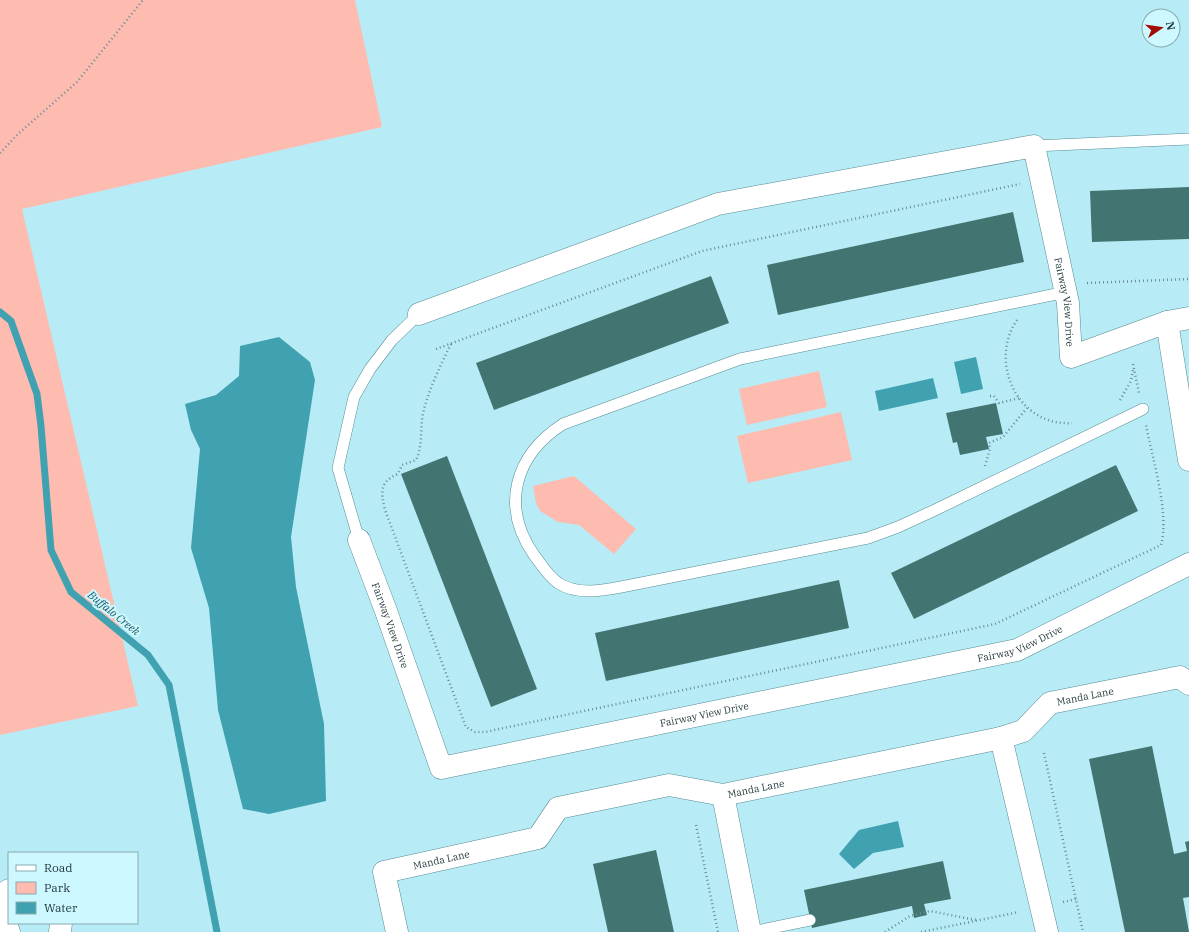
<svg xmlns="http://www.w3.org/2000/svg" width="1189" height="932" viewBox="0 0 1189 932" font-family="'IBM Plex Serif',serif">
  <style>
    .green { fill: #febcb1 }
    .water { fill: #40a2b1 }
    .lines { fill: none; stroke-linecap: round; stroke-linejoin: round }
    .stream { stroke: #40a2b1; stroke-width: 7 }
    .building { fill: #427571 }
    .lane-casing { stroke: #588b93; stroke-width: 12 }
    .street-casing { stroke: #588b93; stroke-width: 23 }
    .path { stroke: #688d94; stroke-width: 2.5; stroke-dasharray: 1 3; stroke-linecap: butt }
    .lane { stroke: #fff; stroke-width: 11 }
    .street { stroke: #fff; stroke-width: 22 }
    .labels { text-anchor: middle; stroke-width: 4; stroke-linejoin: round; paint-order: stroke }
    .street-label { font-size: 10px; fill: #1f3538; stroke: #cdf8ff }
    .water-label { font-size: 11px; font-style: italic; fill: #215760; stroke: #cdf8ff }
  </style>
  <rect width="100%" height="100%" fill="#b7ecf6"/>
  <g class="green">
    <path d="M0 0H355L382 127 22 209 138 706 0 735Z"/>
    <path d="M819 371 827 407 747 425 739 389Z"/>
    <path d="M841 412 852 460 748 483 737 436Z"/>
    <path d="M574 476 636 529 614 554 579 525 558 522 540 511 536 503 533 486Z"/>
  </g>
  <g class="water">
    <path d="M279 337 310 362 315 380 291 537 296 587 324 724 326 801 269 814 243 809 218 710 209 608 191 548 200 449 191 430 185 404 216 395 239 376 240 346Z"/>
    <path d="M976 357 983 389 961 394 954 362Z"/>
    <path d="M933 378 938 398 879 411 875 391Z"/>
    <path d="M898 821 904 847 873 853 854 869 839 854 859 830Z"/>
  </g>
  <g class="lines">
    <path class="stream" d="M0 312 11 321 37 394 41 426 51 550 71 592 148 655 169 685 217 932"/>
  </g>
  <g class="building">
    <path d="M1189 187V239L1092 242 1090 191Z"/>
    <path d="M1013 212 1024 262 778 315 767 265Z"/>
    <path d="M711 276 729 323 494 410 476 363Z"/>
    <path d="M996 403 1003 434 986 437 989 449 960 455 957 442 953 443 946 413Z"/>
    <path d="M447 456 537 689 491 707 401 474Z"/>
    <path d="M1116 465 1138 511 914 619 891 573Z"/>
    <path d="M839 580 849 628 606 681 595 633Z"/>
    <path d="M1152 746 1174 854 1187 851 1185 842 1189 841V897L1183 898 1189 932H1125L1089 759Z"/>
    <path d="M656 850 674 932H608L593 864Z"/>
    <path d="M943 861 951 899 924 904 927 915 914 918 912 906 812 928 804 890Z"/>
  </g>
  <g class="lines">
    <defs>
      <g id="lane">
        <path d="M1034 146 1189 139"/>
        <path d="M1066 292 740 359 563 424C515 455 500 506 534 555 541 564 548 576 558 583 577 595 600 591 621 587L868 538 898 527 935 510 1143 409"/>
        <path d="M359 540 338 468 354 397 370 369 392 340 419 314"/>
        <path d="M752 932 810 920"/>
      </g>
      <g id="street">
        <path id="s1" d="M419 314 718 204 1034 146 1068 303 1071 357 1167 322 1189 318"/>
        <path d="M1167 322 1189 460"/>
        <path id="s2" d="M359 540 386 611 441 768 1017 650 1189 564"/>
        <path d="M1001 738 1047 932"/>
        <path d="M723 795 750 932"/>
        <path d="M0 896 9 890"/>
        <path d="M0 911 9 932"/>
        <path d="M60 932 61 923"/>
        <path id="s3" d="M397 932 384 872 538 838 558 808 669 785 723 795 1001 738 1023 731 1050 703 1180 677 1189 684"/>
      </g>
    </defs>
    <use href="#lane" class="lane-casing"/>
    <use href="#street" class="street-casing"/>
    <g class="path">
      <path d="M0 153 18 134 77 82 143 0"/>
      <path d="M1087 283 1189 279"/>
      <path d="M1017 320C988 362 1018 427 1072 423"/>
      <path d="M451 344C440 366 429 389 423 413 420 429 423 445 416 460L402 465 398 474C379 482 381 492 385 510L466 727 475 732H485L995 624 1161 545C1170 515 1152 457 1146 425"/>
      <path d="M436 349 702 251 1020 184"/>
      <path d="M1133 364 1139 393"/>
      <path d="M990 396H994L999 403 1019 398"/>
      <path d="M1120 400 1131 381 1133 369"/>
      <path d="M985 466 990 449 989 443 1003 437 1027 408"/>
      <path d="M1044 753 1083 932"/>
      <path d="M696 825 718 932"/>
      <path d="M1063 902 1076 899"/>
      <path d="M885 932 910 916 930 911 976 920"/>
      <path d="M921 932 1019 912"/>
    </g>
    <use href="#lane" class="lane"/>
    <use href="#street" class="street"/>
  </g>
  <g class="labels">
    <g class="street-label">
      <text dy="4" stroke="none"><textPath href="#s1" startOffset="799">Fairway View Drive</textPath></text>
      <text dy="4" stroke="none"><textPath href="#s2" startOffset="91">Fairway View Drive</textPath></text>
      <text dy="4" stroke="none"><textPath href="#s2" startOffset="835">Fairway View Drive</textPath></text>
      <text dy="4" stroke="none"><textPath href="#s3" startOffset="805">Manda Lane</textPath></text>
      <text dy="4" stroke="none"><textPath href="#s2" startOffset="511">Fairway View Drive</textPath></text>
      <text dy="4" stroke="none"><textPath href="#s3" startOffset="457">Manda Lane</textPath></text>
      <text dy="4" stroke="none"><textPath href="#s3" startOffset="120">Manda Lane</textPath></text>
    </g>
    <g class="water-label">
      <text transform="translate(114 613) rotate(39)" y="4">Buffalo Creek</text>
    </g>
  </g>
  <rect x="8" y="852" width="130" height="72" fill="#cdf8ff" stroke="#87aaaf"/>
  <rect x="16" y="865" width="20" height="6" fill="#ffffff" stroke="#87aaaf"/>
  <text x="44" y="872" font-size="12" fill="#1f3538">Road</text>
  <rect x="16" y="882" width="20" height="12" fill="#febcb1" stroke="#87aaaf"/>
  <text x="44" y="892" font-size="12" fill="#1f3538">Park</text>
  <rect x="16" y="902" width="20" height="12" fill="#40a2b1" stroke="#87aaaf"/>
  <text x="44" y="912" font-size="12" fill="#1f3538">Water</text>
  <g transform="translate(1161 28) rotate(77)"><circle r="19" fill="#cdf8ff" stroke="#87aaaf"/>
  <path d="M0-3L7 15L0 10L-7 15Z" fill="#a20a04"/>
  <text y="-6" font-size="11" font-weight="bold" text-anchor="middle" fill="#1f3538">N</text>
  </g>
</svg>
